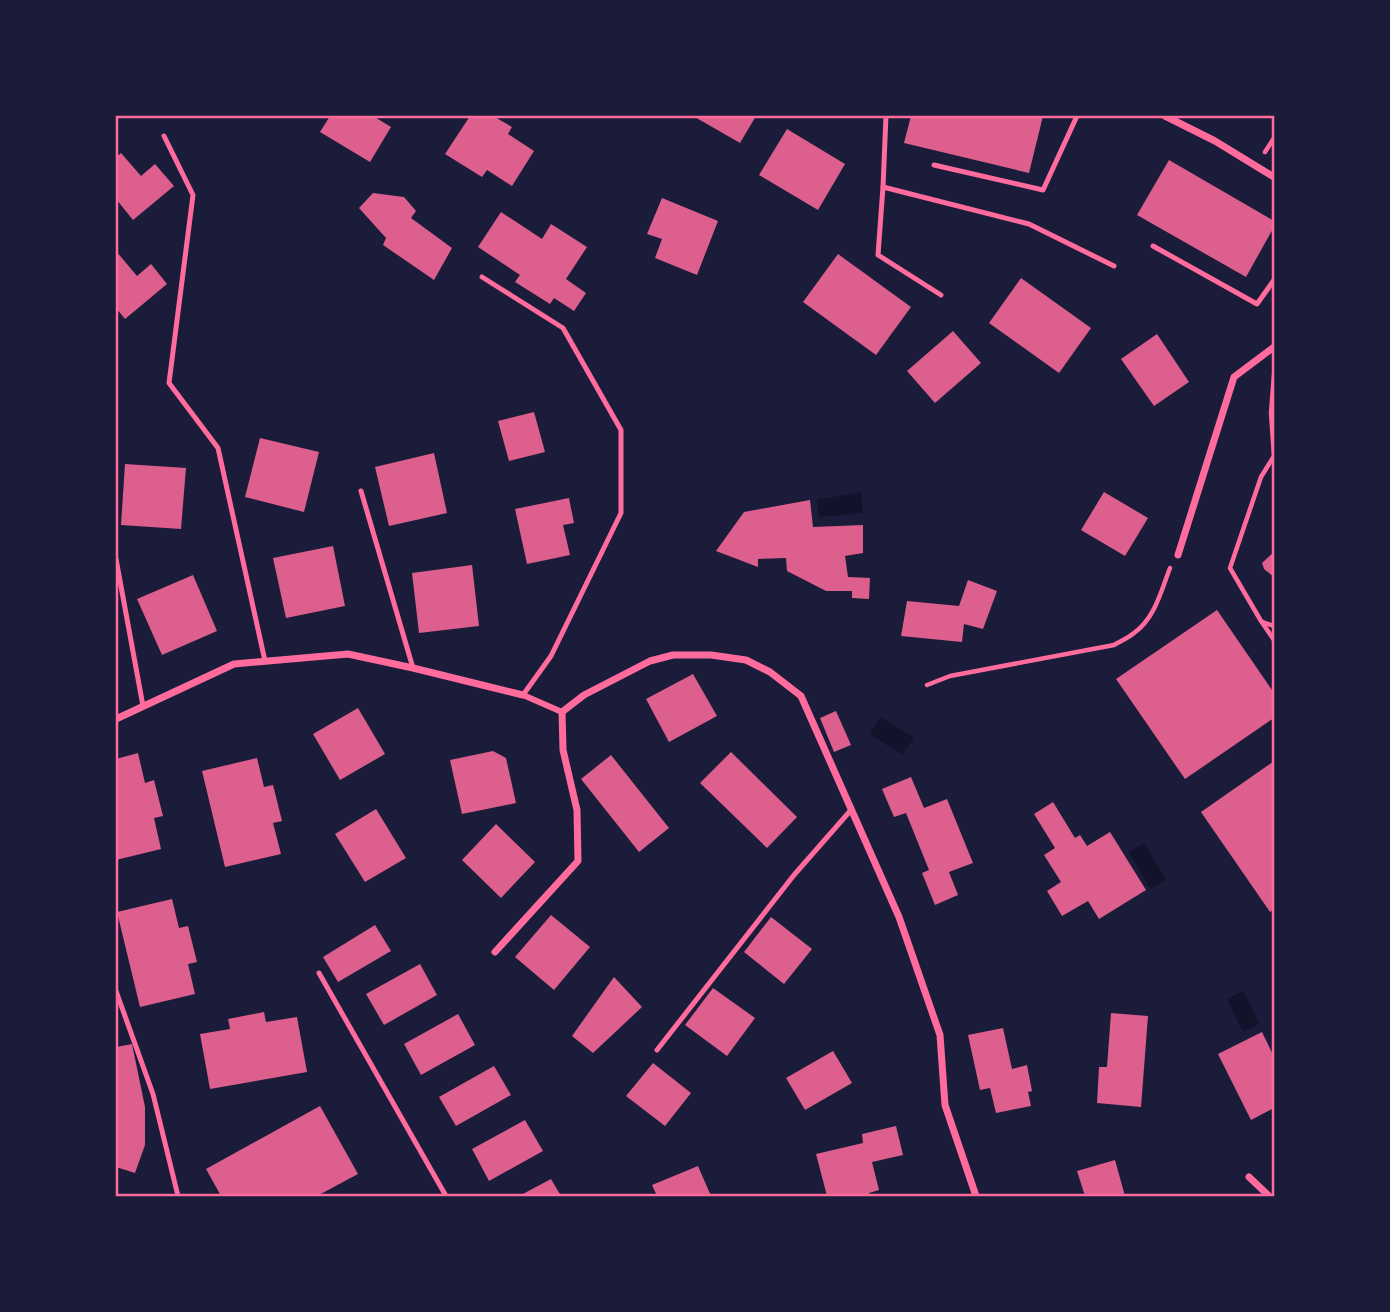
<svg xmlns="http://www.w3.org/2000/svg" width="1390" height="1312" viewBox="0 0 1390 1312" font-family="'DejaVu Sans',sans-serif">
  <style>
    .water { fill: #12122b }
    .building { fill: #dd5f8e }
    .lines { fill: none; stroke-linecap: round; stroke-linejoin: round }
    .path { stroke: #ff6b9d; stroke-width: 4.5 }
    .service { stroke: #ff6b9d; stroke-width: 5 }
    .pedestrian { stroke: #ff6b9d; stroke-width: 6 }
    .minor { stroke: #ff6b9d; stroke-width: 7 }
    .neatline { fill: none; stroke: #ff6b9d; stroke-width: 2.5 }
  </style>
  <rect width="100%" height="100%" fill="#1b1b3a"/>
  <g class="water">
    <path d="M861 492 863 513 819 517 817 500Z"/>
    <path d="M881 717 914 738 902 755 870 734Z"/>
    <path d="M1144 843 1166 880 1150 889 1129 852Z"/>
    <path d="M1244 991 1259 1024 1243 1032 1227 999Z"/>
  </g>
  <g class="building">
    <path d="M330 116H373L391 127 370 162 320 132Z"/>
    <path d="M470 116H493L512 127 508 134 534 151 512 186 487 170 482 177 445 154Z"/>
    <path d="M693 116H756L740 143Z"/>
    <path d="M911 116H1043L1029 173 904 143Z"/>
    <path d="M787 129 845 164 818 210 759 175Z"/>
    <path d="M121 153 141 176 155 164 174 186 133 220 116 199V157Z"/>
    <path d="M1169 160 1274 221V227L1246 277 1137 215Z"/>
    <path d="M373 193 404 197 416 211 411 218 452 248 434 280 383 245 386 238 359 208Z"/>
    <path d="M662 198 718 221 697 275 655 258 662 239 647 234Z"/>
    <path d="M501 212 542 239 551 224 587 247 566 279 586 293 574 311 554 298 550 304 515 282 520 275 478 247Z"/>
    <path d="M116 251 137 276 151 264 167 284 125 319 116 308Z"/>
    <path d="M838 254 911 307 876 355 803 302Z"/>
    <path d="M1021 278 1091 328 1059 373 989 323Z"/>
    <path d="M953 331 981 363 935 403 907 371Z"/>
    <path d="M1157 334 1189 382 1154 406 1121 359Z"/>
    <path d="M534 412 545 452 509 461 498 421Z"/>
    <path d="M260 438 319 452 304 512 245 497Z"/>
    <path d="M434 453 447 513 389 526 375 467Z"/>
    <path d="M125 464 186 468 181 529 121 525Z"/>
    <path d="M1104 492 1148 518 1125 556 1081 530Z"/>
    <path d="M569 498 574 523 563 525 570 555 527 564 515 509Z"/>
    <path d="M810 500 813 527 863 525V553L845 556 848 577 870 578 869 599 852 598V591H826L787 571 786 558 758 559V567L716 551 744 512Z"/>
    <path d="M333 546 345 606 286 618 273 558Z"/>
    <path d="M1274 552V577L1264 569 1262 563Z"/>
    <path d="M472 565 479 626 419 633 412 573Z"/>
    <path d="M193 575 217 631 162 655 137 599Z"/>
    <path d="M968 580 997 591 983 629 964 624 962 642 901 636 907 601 959 606Z"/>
    <path d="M1217 610 1274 693V718L1185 779 1116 679Z"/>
    <path d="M693 674 717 716 669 742 646 699Z"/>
    <path d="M358 708 385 754 340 780 313 734Z"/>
    <path d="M836 711 851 745 834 752 820 718Z"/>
    <path d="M493 751 506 758 516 803 462 814 450 760Z"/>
    <path d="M731 752 797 817 767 848 700 783Z"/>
    <path d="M138 753 145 783 154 780 163 816 154 818 161 849 116 860V759Z"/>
    <path d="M611 755 669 828 639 852 581 779Z"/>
    <path d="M257 758 264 787 273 785 282 821 273 823 281 854 225 867 202 771Z"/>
    <path d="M1274 761V909L1270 912 1201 812Z"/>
    <path d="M911 777 924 808 947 799 973 863 949 872 958 895 935 905 922 873 929 870 906 813 894 817 882 789Z"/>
    <path d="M1053 802 1075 838 1080 835 1087 846 1110 832 1146 890 1099 919 1088 901 1062 916 1047 891 1061 882 1044 855 1055 848 1034 814Z"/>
    <path d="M376 809 406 858 365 882 335 834Z"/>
    <path d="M496 824 535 862 501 898 462 860Z"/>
    <path d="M172 899 179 928 188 926 197 962 188 964 195 994 140 1007 117 912Z"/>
    <path d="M551 915 590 947 554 990 515 957Z"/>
    <path d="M771 917 812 949 784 984 744 952Z"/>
    <path d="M375 925 391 951 338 982 323 957Z"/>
    <path d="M420 964 437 995 384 1025 366 994Z"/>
    <path d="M614 977 642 1007 593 1053 572 1036Z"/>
    <path d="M713 988 755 1018 727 1056 685 1025Z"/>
    <path d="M264 1012 266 1022 297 1017 307 1072 210 1089 200 1034 230 1029 228 1019Z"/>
    <path d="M1111 1013 1148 1016 1141 1107 1097 1103 1099 1067H1107Z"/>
    <path d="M458 1014 475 1045 421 1075 404 1044Z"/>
    <path d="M1003 1028 1012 1069 1027 1065 1032 1091 1028 1092 1031 1106 996 1113 990 1088 980 1090 968 1035Z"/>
    <path d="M1262 1032 1274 1057V1108L1251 1120 1218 1054Z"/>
    <path d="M132 1044 145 1107V1145L135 1173 116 1167V1047Z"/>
    <path d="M833 1051 852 1083 805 1110 786 1078Z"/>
    <path d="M653 1063 691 1093 665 1126 626 1096Z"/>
    <path d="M494 1066 511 1095 456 1126 439 1097Z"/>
    <path d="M320 1106 358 1174 317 1196H221L206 1169Z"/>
    <path d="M525 1120 543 1151 489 1181 472 1149Z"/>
    <path d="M896 1126 903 1155 872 1162 879 1190 869 1193V1196H827L816 1154 863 1143 862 1134Z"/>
    <path d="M1115 1160 1125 1196H1085L1077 1171Z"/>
    <path d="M698 1166 711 1196H657L652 1185Z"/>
    <path d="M551 1179 561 1196H519Z"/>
  </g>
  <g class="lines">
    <g class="path">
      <path d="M1265 152 1274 138"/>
      <path d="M1274 375 1271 413 1274 456 1261 477 1230 568 1261 621 1274 640"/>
      <path d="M1262 622 1274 626"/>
      <path d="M927 685 950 676 1114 645C1121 641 1128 638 1134 633 1155 618 1161 591 1170 568"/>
    </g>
    <g class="service">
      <path d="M886 116 883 187 1029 224 1114 266"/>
      <path d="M164 136 193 195 169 383 218 448 265 661"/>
      <path d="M934 165 1043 190 1077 116"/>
      <path d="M883 187 878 255 941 295"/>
      <path d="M1153 246 1257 304 1274 280"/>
      <path d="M482 277 563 328 621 430V513L551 656 523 695"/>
      <path d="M361 491 413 668"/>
      <path d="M116 559 143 706"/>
      <path d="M319 973 446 1196"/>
      <path d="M116 991 153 1094 178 1196"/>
      <path d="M657 1050 794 875 851 810"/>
    </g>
    <path class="pedestrian" d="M523 695 562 712"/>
    <g class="minor">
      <path d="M1165 116 1215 141 1274 177"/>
      <path d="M1178 555 1234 377 1274 347"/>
      <path d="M116 719 234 664 348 654 413 668 523 695"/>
      <path d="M495 952 578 861 577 810 563 750 562 712 584 695 650 661 673 655H711L746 660 770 672 801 696 899 917 940 1035 945 1105 976 1196"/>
      <path d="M1249 1177 1269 1196"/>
    </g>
  </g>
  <rect width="1390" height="1312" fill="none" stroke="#1b1b3a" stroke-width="234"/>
  <rect x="117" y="117" width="1156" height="1078" class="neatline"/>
</svg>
